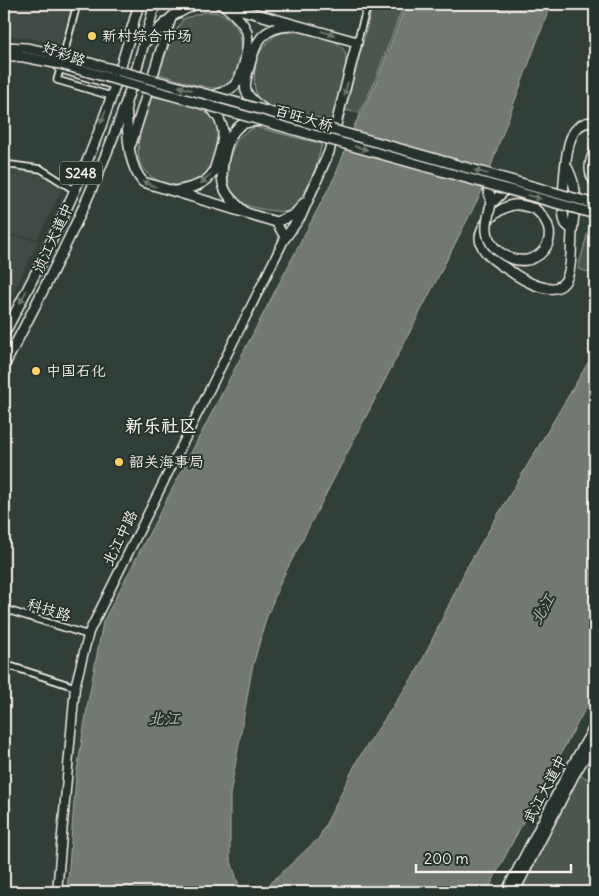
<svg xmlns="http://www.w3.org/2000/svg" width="599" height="896" viewBox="0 0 599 896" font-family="Delius,'LXGW WenKai TC',sans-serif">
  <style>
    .built { fill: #404b44 }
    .green { fill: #4c564f; stroke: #a0a49c }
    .water { fill: #727972; stroke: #a6a9a1 }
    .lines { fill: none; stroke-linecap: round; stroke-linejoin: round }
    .street-casing { stroke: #f4f1e8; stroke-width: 9 }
    .secondary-casing { stroke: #f4f1e8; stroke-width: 11 }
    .primary-casing { stroke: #f4f1e8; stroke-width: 12 }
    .street { stroke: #26332d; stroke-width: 5.5 }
    .secondary { stroke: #26332d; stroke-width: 8 }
    .primary { stroke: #26332d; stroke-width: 9 }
    .primary-bridge-casing { stroke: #f4f1e8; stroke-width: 12; stroke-linecap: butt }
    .primary-bridge { stroke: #26332d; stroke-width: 9 }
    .oneway { fill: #6e766e }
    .poi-dot { fill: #ffd166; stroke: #26332d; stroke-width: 2 }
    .labels { text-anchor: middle; stroke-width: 4; stroke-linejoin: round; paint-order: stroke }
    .shield { fill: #26332d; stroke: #b6b8b0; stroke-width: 1 }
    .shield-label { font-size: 14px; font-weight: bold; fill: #f4f1e8 }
    .poi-label { font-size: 15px; fill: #f4f1e8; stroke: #26332d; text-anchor: start }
    .street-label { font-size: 15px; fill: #f4f1e8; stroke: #26332d }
    .water-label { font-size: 16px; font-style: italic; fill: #babbb3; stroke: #26332d }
    .quarter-label { font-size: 18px; font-weight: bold; fill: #f4f1e8; stroke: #26332d }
  </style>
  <rect width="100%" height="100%" fill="#323e38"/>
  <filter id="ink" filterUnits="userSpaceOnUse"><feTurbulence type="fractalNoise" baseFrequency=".02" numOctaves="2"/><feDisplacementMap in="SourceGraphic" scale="10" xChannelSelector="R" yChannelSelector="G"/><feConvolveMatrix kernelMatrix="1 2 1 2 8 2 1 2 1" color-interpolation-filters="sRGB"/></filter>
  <g filter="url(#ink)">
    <g class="built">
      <path d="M4 4H73L60 46 30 38 4 35Z"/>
      <path d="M4 167 40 172 63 187 38 238 4 234Z"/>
      <path d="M4 235 39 240 4 311Z"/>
    </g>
    <g class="green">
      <path d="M373 4H404L373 86 359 113 345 110Z"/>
      <path d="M204 12C209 12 214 12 219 13 252 23 248 84 215 88 206 89 170 77 159 74L169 44 183 19Z"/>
      <path d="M296 32C312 33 336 36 345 52 350 64 336 108 332 121 318 118 271 109 261 102 251 94 254 64 259 54 262 48 266 43 271 39 278 32 287 32 296 32Z"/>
      <path d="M150 96C167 100 211 106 218 125 221 136 212 161 210 172 203 177 195 183 186 185 168 187 144 179 139 160 135 142 145 113 150 96Z"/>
      <path d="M255 127 322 144 316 168 298 204 286 212C272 211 256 209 243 204 221 193 226 159 237 141 240 134 249 131 255 127Z"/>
      <path d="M591 220 595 221V274L578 269Z"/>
      <path d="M579 775 595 782V892H518Z"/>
    </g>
    <g class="water">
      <path d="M406 4H551L495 154 485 185 431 291 282 579 266 619 252 669 230 795V858L241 892H67L76 777 88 702 103 622 336 174 355 124 375 86Z"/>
      <path d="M595 351V691L512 843 487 892H261L319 838 358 759 418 669 467 567Z"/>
    </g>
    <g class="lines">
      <defs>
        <g id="street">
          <path d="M357 42 368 4"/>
          <path d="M63 57 77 4"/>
          <path d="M61 66 57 80 111 96"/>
          <path d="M4 164 41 169 74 190"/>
          <path d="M4 609 88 635"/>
          <path d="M4 664 75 687"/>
        </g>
        <g id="secondary">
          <path d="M59 68 115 85"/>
          <path d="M57 892 75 687 89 632 285 238 276 222"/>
        </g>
        <g id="primary">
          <path d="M220 4 357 42 329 152 301 216 285 238"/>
          <path d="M143 44 174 15 196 4"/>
          <path d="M213 96C220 93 228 91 234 86 243 77 251 41 246 30 242 20 233 13 225 6"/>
          <path d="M126 105C128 129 126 163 143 182L276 222 294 215 304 203"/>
          <path d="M265 110C258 105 249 99 246 91 244 84 247 75 249 68 255 42 262 27 291 26"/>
          <path d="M131 144 171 18"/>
          <path d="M595 150C590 160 587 172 595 182"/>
          <path d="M488 184 491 204"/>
          <path d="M176 191C191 188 206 185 214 171 222 143 232 128 208 105"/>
          <path d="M491 204 506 189"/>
          <path d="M535 209C528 207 520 204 513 205 497 208 473 229 482 246 488 259 505 267 516 275 530 284 561 300 568 275 572 263 571 247 572 233 574 204 581 196 567 167"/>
          <path d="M244 211C237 205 229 199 225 190 218 174 225 135 241 125 247 121 254 122 260 121"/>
          <path d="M572 229C570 227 567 226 566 224 559 214 566 149 571 138 575 127 584 121 595 122"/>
          <path d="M4 334C45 257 84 178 112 95 122 65 130 34 139 4"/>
          <path d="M4 366C49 280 94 194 126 102 137 70 146 36 155 4"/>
          <path d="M506 892 568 773 595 726"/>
          <path d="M514 892 574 775 595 740"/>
        </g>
      </defs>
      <use href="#street" class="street-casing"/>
      <use href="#secondary" class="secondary-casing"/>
      <use href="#primary" class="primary-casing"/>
      <use href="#street" class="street"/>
      <use href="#secondary" class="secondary"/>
      <use href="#primary" class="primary"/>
      <defs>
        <g id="primary-bridge">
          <path d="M4 47 26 48 56 54 213 96 595 204"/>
          <path d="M4 55 24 57 60 64 595 214"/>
          <path d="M491 204C489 213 486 222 487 231 488 240 493 248 501 253 534 277 570 237 535 209"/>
        </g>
      </defs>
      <use href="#primary-bridge" class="primary-bridge-casing"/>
      <use href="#primary-bridge" class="primary-bridge"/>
    </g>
    <defs><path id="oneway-solid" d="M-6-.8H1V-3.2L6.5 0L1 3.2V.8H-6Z" transform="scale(1.25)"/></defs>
    <g class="oneway">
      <use href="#oneway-solid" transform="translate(328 33) rotate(16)"/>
      <use href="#oneway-solid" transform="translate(185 88) rotate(-165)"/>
      <use href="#oneway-solid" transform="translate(346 89) rotate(104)"/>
      <use href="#oneway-solid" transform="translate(103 117) rotate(111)"/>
      <use href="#oneway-solid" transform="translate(361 148) rotate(16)"/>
      <use href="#oneway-solid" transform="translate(481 172) rotate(-164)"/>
      <use href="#oneway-solid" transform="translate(206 179) rotate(138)"/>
      <use href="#oneway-solid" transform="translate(149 184) rotate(-157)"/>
      <use href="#oneway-solid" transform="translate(534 197) rotate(15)"/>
      <use href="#oneway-solid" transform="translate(23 297) rotate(118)"/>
    </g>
  </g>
  <g class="poi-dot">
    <circle cx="92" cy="36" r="5"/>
    <circle cx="36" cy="371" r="5"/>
    <circle cx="119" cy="462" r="5"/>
  </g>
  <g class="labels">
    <rect class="shield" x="60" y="161.5" width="42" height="23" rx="4"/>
    <g class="shield-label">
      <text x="81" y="178">S248</text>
    </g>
    <g class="poi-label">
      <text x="102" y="41">新村综合市场</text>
      <text x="46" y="376">中国石化</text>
      <text x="129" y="467">韶关海事局</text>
    </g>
    <g class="street-label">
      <text transform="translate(64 54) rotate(20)" y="5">好彩路</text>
      <text transform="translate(304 118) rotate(16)" y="5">百旺大桥</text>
      <text transform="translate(53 238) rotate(-65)" y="5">浈江大道中</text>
      <text transform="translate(120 538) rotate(-64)" y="5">北江中路</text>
      <text transform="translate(49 610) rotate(17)" y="5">科技路</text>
      <text transform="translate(545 789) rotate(-62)" y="5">武江大道中</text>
    </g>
    <g class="water-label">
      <text transform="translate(542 609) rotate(-60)" y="6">北江</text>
      <text x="164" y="724">北江</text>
    </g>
    <g class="quarter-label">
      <text x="161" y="432">新乐社区</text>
    </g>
  </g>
  <rect width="599" height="896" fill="none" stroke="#26332d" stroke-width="20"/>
  <rect x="10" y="10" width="579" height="876" fill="none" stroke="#f4f1e8" stroke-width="2" filter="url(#ink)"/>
  <path d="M416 864v8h155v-8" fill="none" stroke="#f4f1e8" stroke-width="2.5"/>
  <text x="424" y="864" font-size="15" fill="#f4f1e8" stroke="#26332d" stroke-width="4" paint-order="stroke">200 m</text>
</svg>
